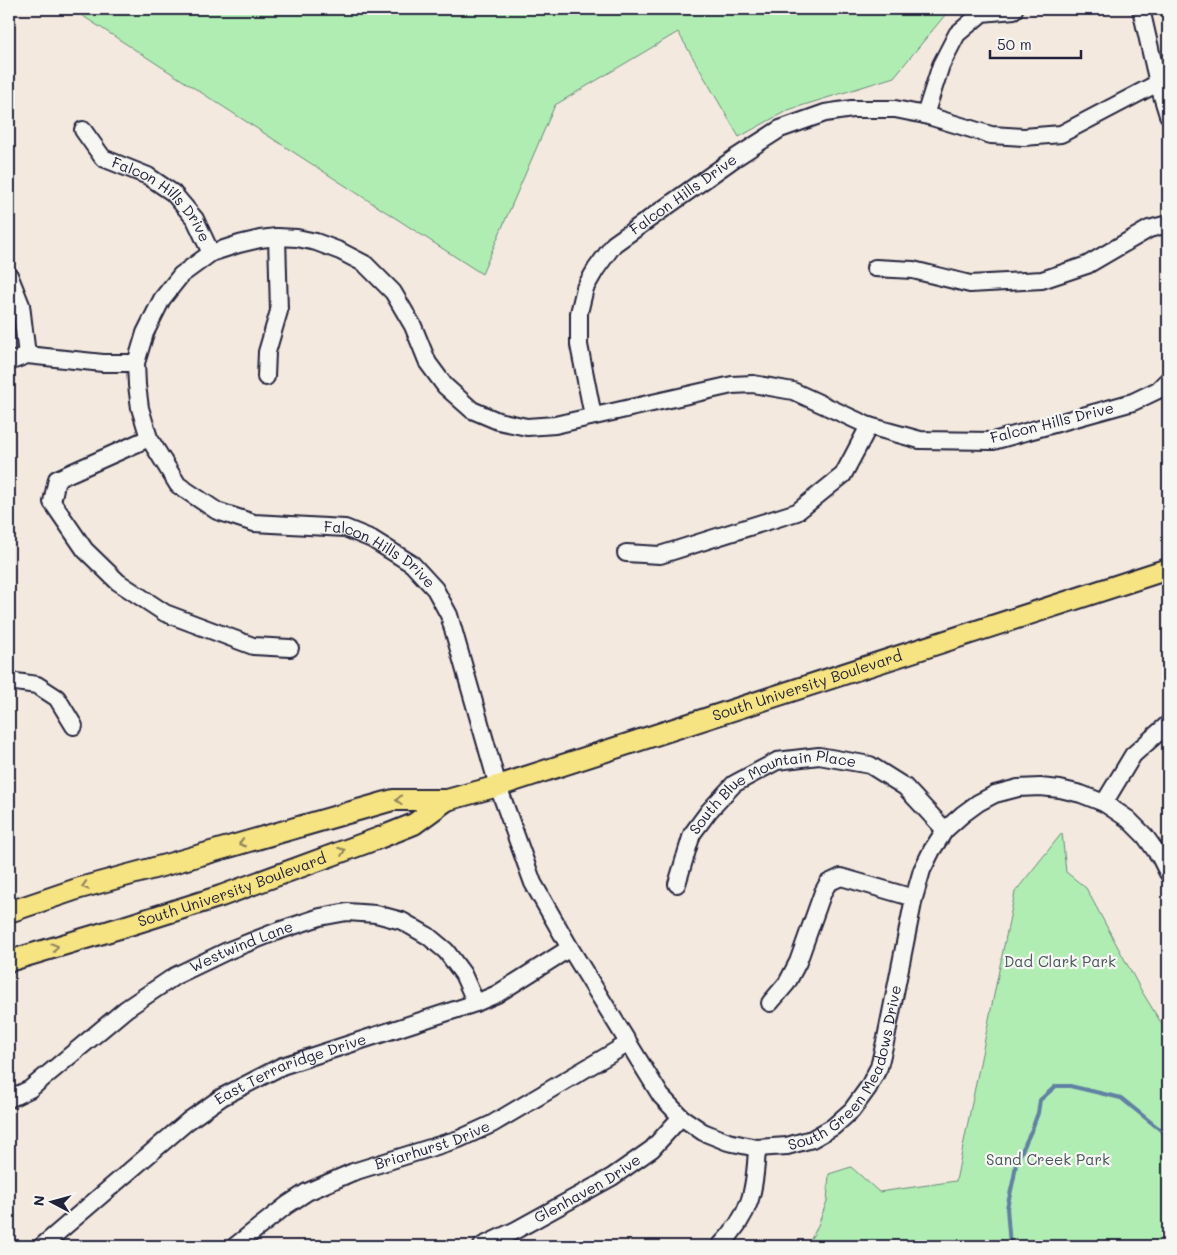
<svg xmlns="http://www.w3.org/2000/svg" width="1177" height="1255" viewBox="0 0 1177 1255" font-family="Mali,sans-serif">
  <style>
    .green { fill: #b0edb3; stroke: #698877 }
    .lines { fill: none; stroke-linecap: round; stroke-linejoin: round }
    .stream { stroke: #6181a3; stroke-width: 4 }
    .minor-casing { stroke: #22223b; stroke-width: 20 }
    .major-casing { stroke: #22223b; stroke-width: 24 }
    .minor { stroke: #f6f6f2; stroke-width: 16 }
    .major { stroke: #f6e381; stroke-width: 20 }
    .oneway { stroke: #8c825e }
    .labels { text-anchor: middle; stroke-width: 4.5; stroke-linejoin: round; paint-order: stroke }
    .street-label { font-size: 15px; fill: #22223b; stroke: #f6f6f2 }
    .park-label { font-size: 15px; fill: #465559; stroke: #f6f6f2 }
  </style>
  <rect width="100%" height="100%" fill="#f3e9df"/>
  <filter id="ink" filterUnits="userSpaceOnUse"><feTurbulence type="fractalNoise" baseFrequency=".02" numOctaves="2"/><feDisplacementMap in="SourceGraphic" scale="10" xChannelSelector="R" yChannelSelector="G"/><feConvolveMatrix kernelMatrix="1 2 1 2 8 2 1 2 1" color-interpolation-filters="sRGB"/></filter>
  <g filter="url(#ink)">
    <g class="green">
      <path d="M72 9H950L894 77 788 110 739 137 678 32 555 105 482 274Z"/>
      <path d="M1062 833 1066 872 1086 888 1141 990 1168 1034V1246H807L817 1228 827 1201 829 1174 851 1167 879 1192 956 1181 1015 892Z"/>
    </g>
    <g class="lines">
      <path class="stream" d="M1010 1246 1007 1208 1014 1177 1016 1164 1032 1129 1038 1113 1040 1100 1056 1086H1070L1121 1098 1163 1132 1168 1138"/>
      <defs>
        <g id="minor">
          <path d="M1141 9 1158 83 1168 115"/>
          <path d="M925 115 941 65 957 34 982 13 1014 10"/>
          <path id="s1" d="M83 130 103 158 148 176 173 193 195 219 211 253"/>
          <path d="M875 268 913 270 970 284 1042 280 1087 265 1149 229 1168 224"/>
          <path d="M9 275 21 305 27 355"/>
          <path d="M9 362 27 355 103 363H136"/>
          <path d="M266 377 267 352 279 311 277 237"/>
          <path id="s2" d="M1168 380 1158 390 1133 402 993 441 920 440 869 426 793 391 753 384 732 385 555 425 527 427 498 421 472 410 445 386 428 363 413 326 393 292 365 264 340 251 316 242 297 238 277 237 260 239 239 244 211 253 181 275 162 299 145 333 136 363 137 385 140 408 149 438 178 485 217 511 254 523 345 528 372 539 412 564 435 589 449 615 498 786 533 883 570 948 661 1096 681 1117 703 1132 728 1142 757 1148 787 1146 812 1139 833 1127 852 1110 868 1088 879 1067 886 1038 914 898 922 870 932 850 945 830 963 814 978 803 995 794 1018 788 1040 787 1060 789 1081 794 1104 803 1128 819 1145 836 1160 857 1168 873"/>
          <path id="s3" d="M593 416 579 345V313L585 288 596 269 614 244 735 158 780 129 825 113 852 109H895L925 115 991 135 1024 137 1061 134 1158 83"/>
          <path d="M149 438 57 479 52 502 85 550 118 582 165 613 253 646 290 648"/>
          <path d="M626 553 660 555 797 512 843 475 869 426"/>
          <path d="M9 681 37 685 57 698 74 726"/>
          <path d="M1104 803 1133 755 1168 724"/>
          <path id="s4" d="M677 884 692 834 709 811 734 784 777 761 819 756 870 765 905 787 945 830"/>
          <path d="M770 1003 787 983 798 962 823 892 828 883 841 877 914 898"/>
          <path id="s5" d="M9 1099 30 1089 126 1009 175 976 227 951 278 931 320 917 347 912 376 914 402 921 428 936 446 951 463 974 476 1003"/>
          <path id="s6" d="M42 1246 188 1121 222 1097 282 1066 476 1003 497 994 570 948"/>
          <path id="s7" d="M235 1246 287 1205 307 1192 353 1172 459 1139 492 1124 629 1043"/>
          <path id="s8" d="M482 1246 516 1230 612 1177 652 1149 681 1117"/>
          <path d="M720 1246C751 1214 755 1191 757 1148"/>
        </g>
        <g id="major">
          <path id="s9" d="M9 912 80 888 169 864 393 800H447L498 786 1168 569"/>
          <path id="s10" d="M9 961 123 927 221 896 379 838 414 824 447 800"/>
        </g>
      </defs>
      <use href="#minor" class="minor-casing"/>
      <use href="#major" class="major-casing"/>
      <use href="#minor" class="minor"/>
      <use href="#major" class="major"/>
    </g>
    <defs><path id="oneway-chevron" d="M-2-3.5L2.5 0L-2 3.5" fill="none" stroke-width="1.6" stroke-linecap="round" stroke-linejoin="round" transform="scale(1.25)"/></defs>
    <g class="oneway">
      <use href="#oneway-chevron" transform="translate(399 800) rotate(177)"/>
      <use href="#oneway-chevron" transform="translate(242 843) rotate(164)"/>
      <use href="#oneway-chevron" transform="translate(342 851) rotate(-20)"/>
      <use href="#oneway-chevron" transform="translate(85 886) rotate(164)"/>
      <use href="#oneway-chevron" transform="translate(55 947) rotate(-17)"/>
    </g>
  </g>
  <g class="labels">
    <g class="street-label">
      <text dy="5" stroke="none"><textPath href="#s3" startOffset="268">Falcon Hills Drive</textPath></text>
      <text dy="5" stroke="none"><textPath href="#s1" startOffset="108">Falcon Hills Drive</textPath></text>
      <text transform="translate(1052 423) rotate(-14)" y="5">Falcon Hills Drive</text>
      <text dy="5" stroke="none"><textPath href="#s2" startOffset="1559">Falcon Hills Drive</textPath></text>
      <text dy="5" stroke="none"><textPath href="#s9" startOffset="832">South University Boulevard</textPath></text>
      <text dy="5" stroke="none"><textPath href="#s4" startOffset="150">South Blue Mountain Place</textPath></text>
      <text dy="5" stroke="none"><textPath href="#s10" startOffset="234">South University Boulevard</textPath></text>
      <text dy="5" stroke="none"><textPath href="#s5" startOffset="280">Westwind Lane</textPath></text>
      <text dy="5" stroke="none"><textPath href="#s2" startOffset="2434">South Green Meadows Drive</textPath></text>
      <text dy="5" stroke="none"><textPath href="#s6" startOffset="308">East Terraridge Drive</textPath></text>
      <text dy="5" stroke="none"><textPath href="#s7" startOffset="224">Briarhurst Drive</textPath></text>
      <text dy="5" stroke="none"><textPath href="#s8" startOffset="120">Glenhaven Drive</textPath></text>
    </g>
    <g class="park-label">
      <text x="1060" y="967">Dad Clark Park</text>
      <text x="1048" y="1165">Sand Creek Park</text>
    </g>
  </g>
  <rect width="1177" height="1255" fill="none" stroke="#f6f6f2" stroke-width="30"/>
  <rect x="15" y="15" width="1147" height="1225" fill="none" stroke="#22223b" stroke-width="2" filter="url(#ink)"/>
  <g transform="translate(52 1202) rotate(276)" stroke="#f6f6f2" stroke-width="4" paint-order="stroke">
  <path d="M0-4L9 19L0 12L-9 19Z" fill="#22223b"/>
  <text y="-8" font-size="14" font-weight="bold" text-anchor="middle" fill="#22223b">N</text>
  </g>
  <path d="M990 50v8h91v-8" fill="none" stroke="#22223b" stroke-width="2.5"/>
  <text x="997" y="50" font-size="15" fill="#22223b" stroke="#f6f6f2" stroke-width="4" paint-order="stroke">50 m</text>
</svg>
